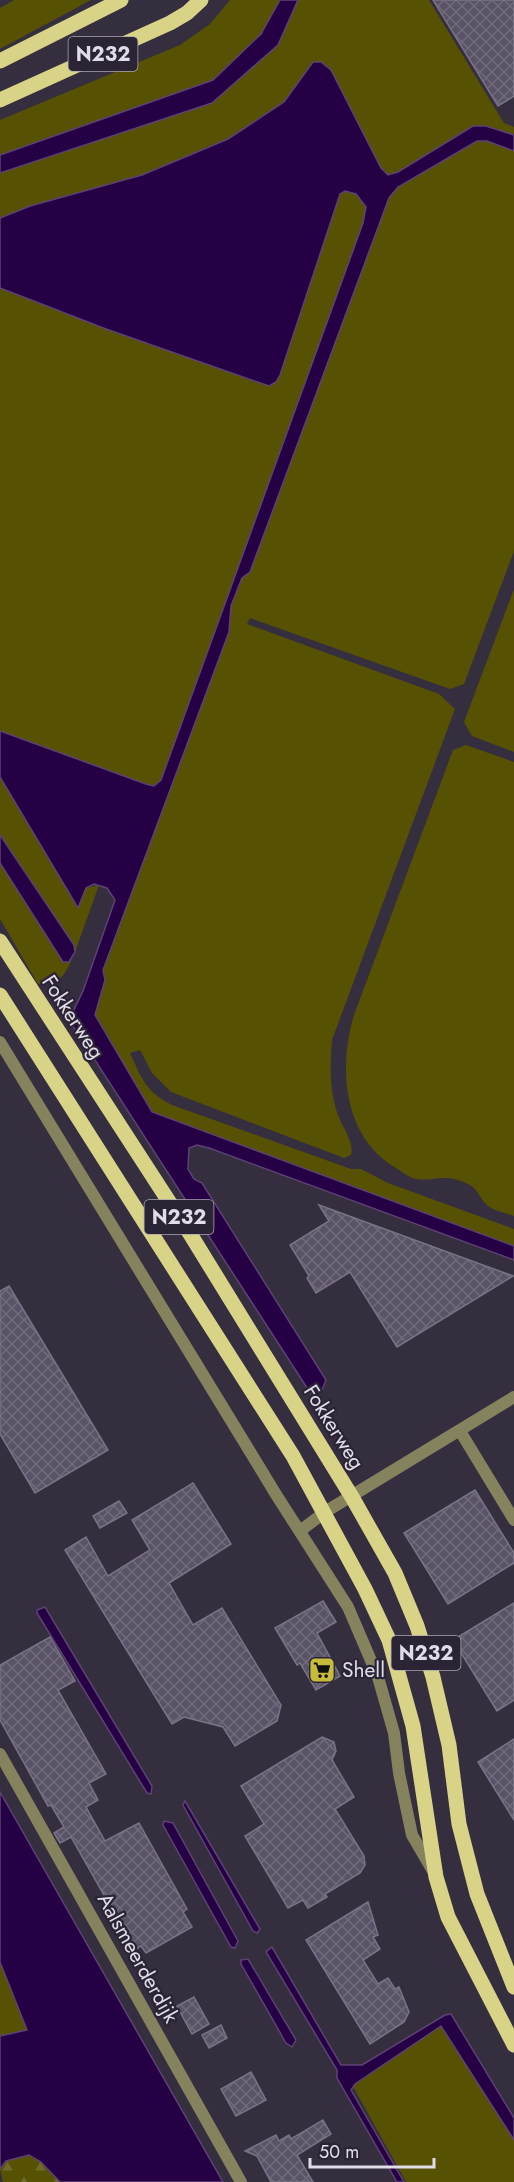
<svg xmlns="http://www.w3.org/2000/svg" width="514" height="2182" viewBox="0 0 514 2182" font-family="Jost,sans-serif">
  <style>
    .green { fill: #575103 }
    .forest { fill: url(#forest-firs) }
    .water { fill: #250044; stroke: #5d4275; stroke-width: 1.5 }
    .building { fill: url(#building-cross-hatch); stroke: #7a7387; stroke-width: 1.5 }
    .lines { fill: none; stroke-linecap: round; stroke-linejoin: round }
    .minor { stroke: #85835e; stroke-width: 12 }
    .primary { stroke: #d9d387; stroke-width: 15 }
    .labels { text-anchor: middle; stroke-width: 4.5; stroke-linejoin: round; paint-order: stroke }
    .shield { fill: #2b2435; stroke: #aaa6b2; stroke-width: 1.5 }
    .shield-label { font-size: 20px; font-weight: bold; fill: #e1dde8 }
    .street-label { font-size: 21px; fill: #e1dde8; stroke: #2b2435 }
    .poi-label { font-size: 21px; fill: #e1dde8; stroke: #2b2435; text-anchor: start }
  </style>
  <defs>
    <pattern id="forest-firs" width="22" height="20" patternUnits="userSpaceOnUse" patternTransform="scale(1.5)"><rect width="22" height="20" fill="#575103"/><path d="M5 1l3.5 6h-7zM16 11l3.5 6h-7z" fill="#6f6a28"/></pattern>
    <pattern id="building-cross-hatch" width="8" height="8" patternUnits="userSpaceOnUse" patternTransform="scale(1.5)"><rect width="8" height="8" fill="#5a5266"/><path d="M0 0l8 8M0 8l8-8" fill="none" stroke="#716a7c"/></pattern>
  </defs>
  <rect width="100%" height="100%" fill="#352e3f"/>
  <g class="green">
    <path d="M14 0H91L0 49V8Z"/>
    <path d="M230 0H280L261 34 213 80 0 155V120L180 45 210 24Z"/>
    <path d="M298 0H429L504 123 514 127V135L486 126H473L398 172 388 175 381 168 313 62 284 102 228 139 142 175 30 206 0 218V173L212 103 278 45Z"/>
    <path d="M477 141H487L514 151V551L464 684 450 689 250 618 247 624 439 694 455 709 332 1040C330 1067 329 1094 340 1120 345 1131 354 1143 351 1155L344 1158 171 1092 152 1073 140 1050 130 1053C142 1079 146 1092 172 1105L351 1169H361L388 1183 514 1229V1246L152 1112 95 1015 105 981 103 970 229 632 231 606 242 578 250 572 389 198 398 187Z"/>
    <path d="M345 190 356 194 366 207V216L161 780 154 786 146 784 0 731V288L258 383 280 375 340 194Z"/>
    <path d="M514 589V752L472 736 464 722Z"/>
    <path d="M466 745 514 762V1216C506 1213 495 1211 488 1206 481 1200 478 1190 470 1185 444 1172 438 1182 416 1179 409 1178 401 1171 396 1168 343 1137 338 1068 354 1015L453 750Z"/>
    <path d="M0 777 77 907 86 888 99 885 75 952 74 945 0 835Z"/>
    <path d="M0 863 63 962H69L72 959C63 978 61 982 38 984L0 919Z"/>
    <path d="M0 1962 27 2030 0 2036Z"/>
    <path d="M450 2018 514 2137V2182H406L350 2081Z"/>
  </g>
  <path class="forest" d="M29 2155 41 2162 60 2182H3L0 2169 6 2161Z"/>
  <g class="water">
    <path d="M280 0H298L278 45 212 103 0 173V155L213 80 261 34Z"/>
    <path d="M313 62H321L331 70 381 168 388 175 398 172 473 126H486L514 135V151L487 141H477L398 187 389 198 250 572 242 578 231 606 229 632 103 970 105 980 95 1015 152 1112 514 1246V1260L209 1148 197 1145 189 1148 188 1169 194 1179 202 1183 326 1380 322 1390 311 1394 69 1020 83 991 115 900 107 888 94 884 86 888 78 908 0 777V731L146 784 154 786 161 780 363 223 366 207 356 194 345 191 340 194 280 375 276 382 269 386 106 329 0 288V218L30 206 142 175 228 139 284 102Z"/>
    <path d="M0 835 74 945 75 952 69 962H63L0 863Z"/>
    <path d="M45 1607 152 1786 151 1794 147 1793 37 1613V1610Z"/>
    <path d="M0 1792 223 2182H60L41 2162 29 2155 6 2161 0 2169V2036L27 2030 0 1962Z"/>
    <path d="M185 1801 260 1929 257 1933 253 1931 183 1805Z"/>
    <path d="M164 1821 173 1823 238 1941 235 1948 231 1947 163 1825Z"/>
    <path d="M272 1947 341 2065H362L445 2015 451 2014 514 2118V2140L441 2026 355 2084 351 2090 404 2182H397L337 2078V2070L266 1952Z"/>
    <path d="M248 1959 296 2040 292 2047 286 2043 241 1964V1960Z"/>
  </g>
  <g class="building">
    <path d="M433 0H514V96L498 106Z"/>
    <path d="M319 1205 513 1276 397 1347 350 1272 316 1293 307 1278 309 1276 290 1245 329 1221Z"/>
    <path d="M9 1286 108 1450 35 1493 0 1434V1291Z"/>
    <path d="M193 1483 231 1544 169 1583 193 1625 222 1608 281 1705 277 1721 235 1746 223 1727 184 1717 172 1724 65 1550 86 1537 108 1576 150 1550 132 1520Z"/>
    <path d="M475 1490 514 1553V1563L448 1604 404 1533Z"/>
    <path d="M119 1501 127 1513 100 1528 93 1516Z"/>
    <path d="M323 1601 336 1622 317 1633 340 1676 316 1690 300 1663 297 1665 275 1628Z"/>
    <path d="M514 1603V1700L497 1711 453 1640Z"/>
    <path d="M50 1637 75 1681 58 1690 106 1774 89 1783 98 1800 86 1807 105 1841 139 1823 187 1909 183 1912 192 1927 146 1953 141 1946 135 1950 71 1837 60 1843 54 1833 64 1827 51 1805 48 1806 0 1720V1665Z"/>
    <path d="M322 1737 334 1742 336 1751 332 1760 354 1797 335 1809 364 1856 365 1865 360 1873 325 1894 327 1897 308 1908 303 1900 288 1908 245 1836 264 1824 241 1786Z"/>
    <path d="M514 1739V1820L478 1762Z"/>
    <path d="M368 1902 378 1935 373 1937 380 1949 363 1960 378 1984 388 1978 395 1989 399 1987 409 2012 404 2022 370 2044 306 1940Z"/>
    <path d="M194 1997 209 2024 192 2034 177 2006Z"/>
    <path d="M221 2025 227 2038 209 2048 202 2035Z"/>
    <path d="M251 2072 266 2100 236 2116 221 2089Z"/>
    <path d="M323 2120 331 2134 297 2155 313 2182H271L257 2156 245 2151 276 2135 279 2141 289 2135 291 2139Z"/>
  </g>
  <g class="lines">
    <g class="minor">
      <path d="M0 1042 277 1496 348 1607 378 1677 394 1733 399 1773 412 1835 433 1871"/>
      <path d="M460 1431 514 1520"/>
      <path d="M300 1531 325 1512 514 1397"/>
      <path d="M0 1754 241 2182"/>
    </g>
    <g class="primary">
      <path d="M0 61 121 0"/>
      <path d="M0 100 170 23 187 13 201 0"/>
      <path d="M0 941 192 1237 352 1497 395 1573 417 1626 433 1677 449 1745 459 1824 477 1894 514 1987"/>
      <path d="M0 995 293 1456 365 1589 389 1640 413 1726 436 1877 448 1917 514 2045"/>
    </g>
  </g>
  <defs>
    <symbol id="supermarket-square" viewBox="-11 -11 22 22"><rect x="-9" y="-9" width="18" height="18" rx="4" fill="#c6bc3c" stroke="#2b2435"/><path d="M-6-5.5h2.5l.6 2H6L4.5 2H-2.5L-4.4-4H-6ZM-1.5 3.2a1.3 1.3 0 1 0 .1 0ZM3 3.2a1.3 1.3 0 1 0 .1 0Z" fill="#111"/></symbol>
  </defs>
  <g fill-rule="evenodd">
    <use href="#supermarket-square" x="307" y="1655" width="30" height="30"/>
  </g>
  <g class="labels">
    <g class="shield">
      <rect x="68.5" y="37" width="69" height="34" rx="4.5"/>
      <rect x="144.5" y="1200" width="69" height="34" rx="4.5"/>
      <rect x="391.5" y="1636" width="69" height="34" rx="4.5"/>
    </g>
    <g class="shield-label">
      <text x="103" y="61">N232</text>
      <text x="179" y="1224">N232</text>
      <text x="426" y="1660">N232</text>
    </g>
    <g class="street-label">
      <text transform="translate(73 1017) rotate(57)" y="7">Fokkerweg</text>
      <text transform="translate(334 1427) rotate(58)" y="7">Fokkerweg</text>
      <text transform="translate(138 1958) rotate(61)" y="7">Aalsmeerderdijk</text>
    </g>
    <g class="poi-label">
      <text x="342" y="1677">Shell</text>
    </g>
  </g>
  <path d="M310 2158v9h124v-9" fill="none" stroke="#e1dde8" stroke-width="3"/>
  <text x="319" y="2158" font-size="18" fill="#e1dde8" stroke="#2b2435" stroke-width="4.5" paint-order="stroke">50 m</text>
</svg>
